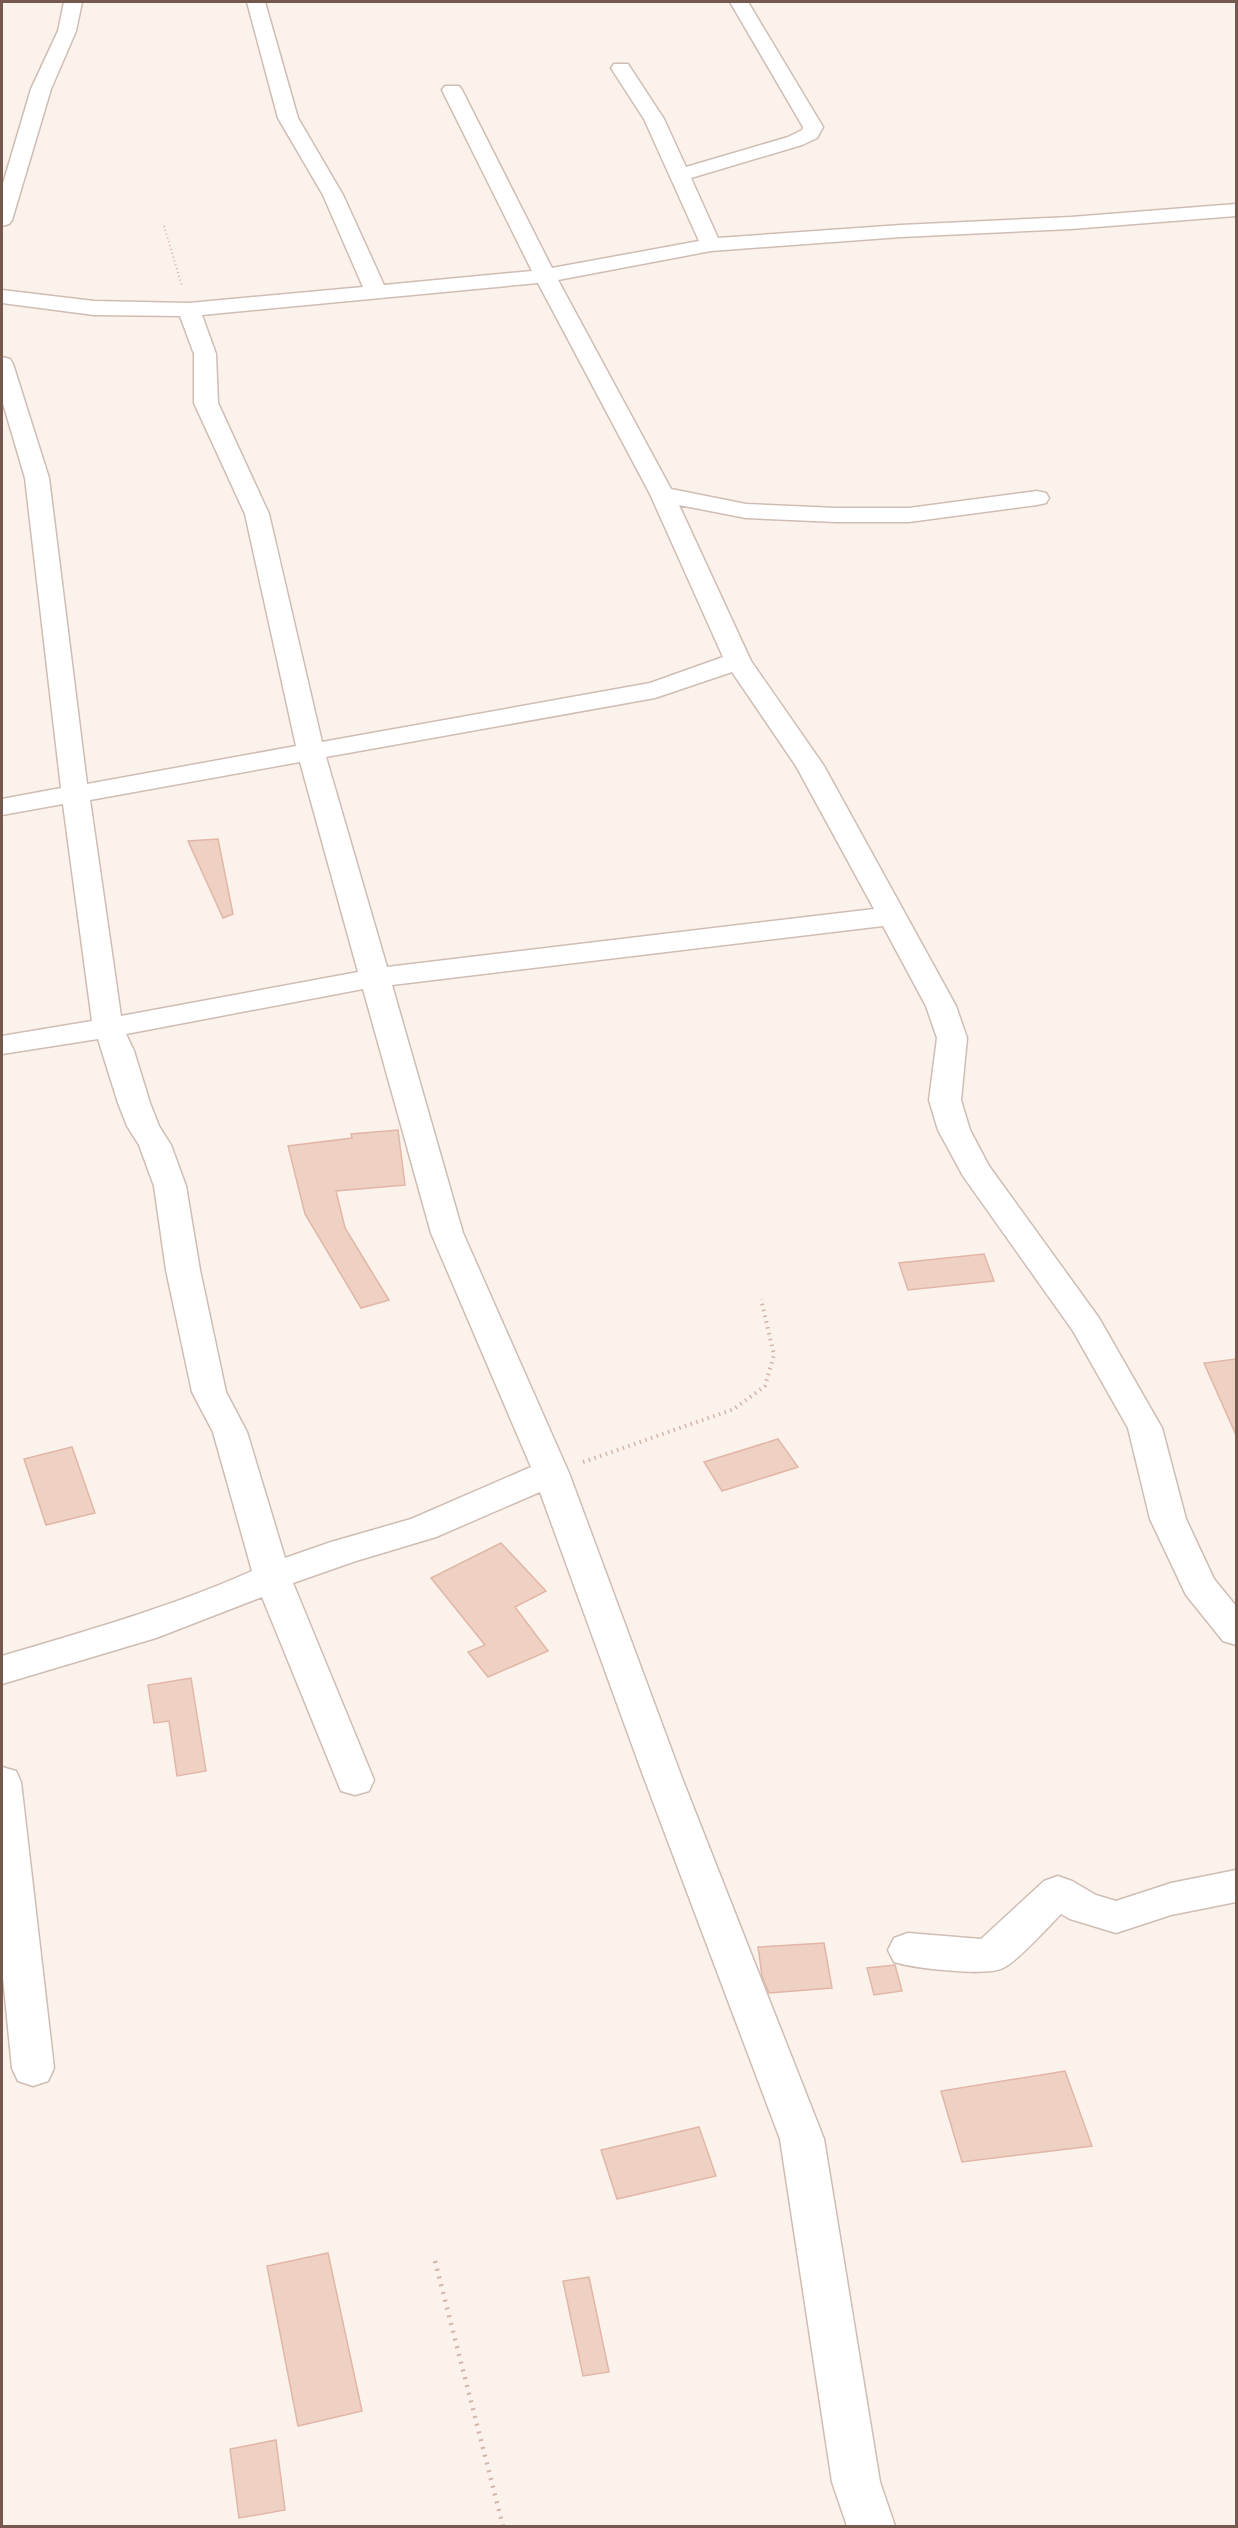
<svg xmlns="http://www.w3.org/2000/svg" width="1238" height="2528" viewBox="0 0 1238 2528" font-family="'Sofia Sans Condensed',sans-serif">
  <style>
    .building { fill: #efd1c4; stroke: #e1b6a6; stroke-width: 1.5 }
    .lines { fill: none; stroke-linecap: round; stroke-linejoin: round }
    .minor-casing { stroke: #cfbdb3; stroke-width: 3 }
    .path-far2 { stroke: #d4b4a7; stroke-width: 2; stroke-dasharray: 1 3; stroke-linecap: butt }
    .path-far1 { stroke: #d4b4a7; stroke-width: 4; stroke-dasharray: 1.5 4.5; stroke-linecap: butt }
    .path { stroke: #d4b4a7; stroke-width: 4.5; stroke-dasharray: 2 6; stroke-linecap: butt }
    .minor { fill: #fff; fill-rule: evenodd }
  </style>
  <rect width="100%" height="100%" fill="#fbf3eb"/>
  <g class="building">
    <path d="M218 839 233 914 223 918 188 841Z"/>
    <path d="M398 1130 405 1185 336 1191 345 1228 389 1300 361 1308 305 1214 288 1146 352 1138 351 1134Z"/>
    <path d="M984 1254 994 1281 908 1290 899 1263Z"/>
    <path d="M1236 1359V1435L1204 1363Z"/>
    <path d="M778 1439 798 1467 722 1491 704 1462Z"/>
    <path d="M72 1447 95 1513 46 1525 24 1459Z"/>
    <path d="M501 1543 546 1591 515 1607 548 1651 488 1677 468 1652 485 1645 431 1578Z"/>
    <path d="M191 1678 206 1771 177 1776 169 1721 154 1723 148 1685Z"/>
    <path d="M824 1943 832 1988 769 1993 762 1976 758 1947Z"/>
    <path d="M895 1965 902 1991 874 1995 867 1968Z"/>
    <path d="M1065 2071 1092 2146 962 2162 941 2091Z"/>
    <path d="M699 2127 716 2176 617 2199 601 2150Z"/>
    <path d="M328 2253 362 2411 298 2426 267 2266Z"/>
    <path d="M589 2277 609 2372 583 2376 563 2281Z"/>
    <path d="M276 2440 285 2510 239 2518 230 2449Z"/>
  </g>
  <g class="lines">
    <defs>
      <g id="minor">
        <path d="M64 2H82L76 31 51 89 12 220 9 224 2 226V187L31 89 58 31Z"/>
        <path d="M247 2H265L298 118 343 195 384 285 532 271 442 90 445 86H459L462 90 552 268 699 241 644 119 611 68 614 64H628L664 119 686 167 788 137 802 130 803 127 730 2H748L823 127 817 138 802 145 691 178 718 238 901 225 1071 217 1236 204V216L1071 229 901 237 711 251 558 280 671 489 746 504 836 508H909L1037 491 1046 493 1049 498 1046 503 1037 505 909 522H836L746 518 679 505 751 661 824 766 956 1006 967 1038 961 1100 970 1130 989 1166 1099 1318 1162 1428 1186 1519 1214 1579 1236 1606V1645L1223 1641 1186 1595 1150 1519 1128 1428 1073 1331 963 1176 938 1130 929 1100 937 1038 926 1006 883 926 392 985 463 1233 569 1473 682 1778 824 2139 880 2482 895 2526H847L832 2482 780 2139 644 1778 540 1492 436 1537 356 1561 293 1583 374 1780 369 1791 355 1795 341 1791 262 1597 156 1638 2 1684V1656C86 1631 171 1607 252 1571L213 1432 192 1392 166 1270 154 1186 139 1145 127 1126 118 1103 98 1039 2 1054V1036L92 1021 63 804 2 815V799L61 788 25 478 2 400V357L10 359 13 364 49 478 87 784 296 746 245 514 194 403V354L180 316 94 315 2 303V290L94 301 189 303 363 287 323 195 278 118ZM538 283 650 494 723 657 650 683 322 742 269 514 218 403 216 354 202 315ZM732 672 796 766 874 909 387 967 326 757 655 698ZM300 762 358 972 121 1016 90 800ZM363 989 431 1233 531 1467 411 1519 331 1542 285 1558 247 1432 226 1392 200 1270 186 1186 171 1145 159 1126 150 1103 134 1051 126 1034Z"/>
        <path d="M2 1767 16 1771 21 1782 54 2068 48 2081 33 2086 18 2081 12 2068 2 1967Z"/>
        <path d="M1236 1870V1902L1171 1915 1116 1933 1070 1919 1061 1914C1048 1927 1018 1961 1003 1968 986 1977 913 1968 894 1962L888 1950 894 1938 908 1933 981 1939 1044 1881 1058 1876 1072 1881 1096 1895 1116 1901 1171 1883Z"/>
      </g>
    </defs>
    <use href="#minor" class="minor-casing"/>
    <path class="path-far2" d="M164 226 182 286"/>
    <path class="path-far1" d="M583 1462 734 1409 765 1386 774 1355 761 1299"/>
    <path class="path" d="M435 2261 503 2526"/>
    <use href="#minor" class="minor"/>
  </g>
  <rect width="1238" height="2528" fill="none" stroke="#75594f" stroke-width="6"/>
</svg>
